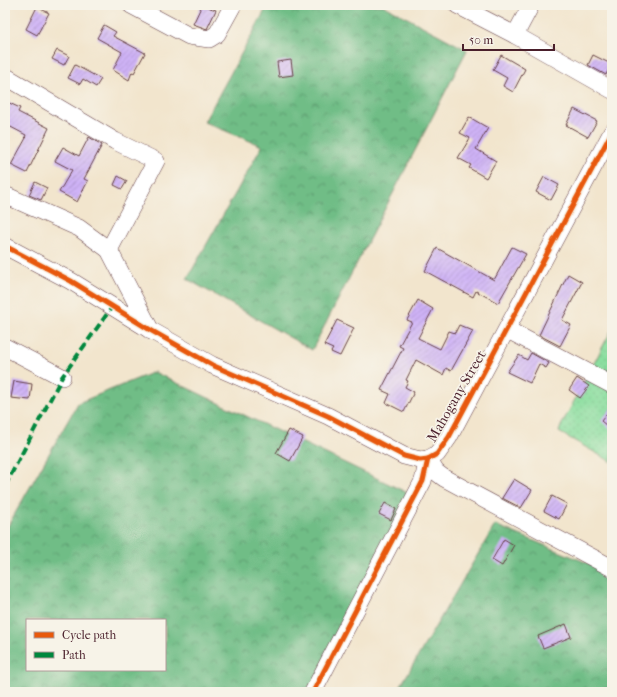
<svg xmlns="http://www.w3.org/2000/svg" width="617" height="697" viewBox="0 0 617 697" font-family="'IM FELL French Canon',serif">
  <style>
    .grass { fill: url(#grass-dots); stroke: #6a7e65 }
    .forest { fill: url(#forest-crowns); stroke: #5c6e58; fill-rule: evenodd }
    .building { fill: url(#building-hatch) }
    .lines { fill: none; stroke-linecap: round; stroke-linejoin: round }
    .minor-casing { stroke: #633d43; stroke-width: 18 }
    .minor { stroke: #fff; stroke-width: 17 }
    .quiet { stroke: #00873e; stroke-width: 4; stroke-dasharray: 8 4; stroke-linecap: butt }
    .cycleway-casing { stroke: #f7f3e8; stroke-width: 8 }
    .cycleway { stroke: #e8590c; stroke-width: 5 }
    .labels { text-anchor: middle; stroke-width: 3.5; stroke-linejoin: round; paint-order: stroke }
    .street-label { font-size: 14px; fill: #4a1f2b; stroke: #f7f3e8 }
  </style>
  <defs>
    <pattern id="grass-dots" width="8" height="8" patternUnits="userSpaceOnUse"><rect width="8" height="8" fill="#8ade9f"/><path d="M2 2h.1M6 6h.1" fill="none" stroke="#79be89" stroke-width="1.8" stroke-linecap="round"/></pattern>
    <pattern id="forest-crowns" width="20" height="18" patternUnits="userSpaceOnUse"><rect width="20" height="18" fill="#6fbd86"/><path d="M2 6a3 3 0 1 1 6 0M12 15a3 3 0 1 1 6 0" fill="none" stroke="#5d996e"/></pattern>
    <pattern id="building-hatch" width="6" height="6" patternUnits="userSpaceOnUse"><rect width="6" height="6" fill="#cfb3f7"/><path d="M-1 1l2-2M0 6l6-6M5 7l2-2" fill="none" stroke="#aa91c8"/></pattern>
  </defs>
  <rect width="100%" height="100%" fill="#f7f3e8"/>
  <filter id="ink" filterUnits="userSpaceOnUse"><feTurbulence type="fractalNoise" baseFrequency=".025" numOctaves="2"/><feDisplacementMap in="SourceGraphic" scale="8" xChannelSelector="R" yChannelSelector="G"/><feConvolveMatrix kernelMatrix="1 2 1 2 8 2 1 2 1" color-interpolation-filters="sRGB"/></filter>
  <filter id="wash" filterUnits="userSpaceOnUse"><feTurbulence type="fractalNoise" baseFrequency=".012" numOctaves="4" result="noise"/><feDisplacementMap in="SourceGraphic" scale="16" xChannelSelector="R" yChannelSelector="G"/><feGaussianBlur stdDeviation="0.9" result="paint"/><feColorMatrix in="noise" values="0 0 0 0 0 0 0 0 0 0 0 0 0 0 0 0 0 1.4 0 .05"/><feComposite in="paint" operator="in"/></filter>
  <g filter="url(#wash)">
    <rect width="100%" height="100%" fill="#f2e5cd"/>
    <path class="grass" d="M612 329V462L559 432 561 426Z"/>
    <g class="forest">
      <path d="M268 5H383L467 50 312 350 187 279 262 146 204 122Z"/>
      <path d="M154 372 410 494 310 692H5V531L78 403ZM27 620H165V670H27Z"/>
      <path d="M495 525 612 573V692H397Z"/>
    </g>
    <g id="blocks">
      <g class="building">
        <path d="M202 5 216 10 207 29 193 24Z"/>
        <path d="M37 7 49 13 37 35 26 29Z"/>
        <path d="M104 25 116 32 113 36 145 53 134 73 132 72 129 80 113 70 122 52 97 38Z"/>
        <path d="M57 50 69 56 64 65 52 59Z"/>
        <path d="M501 55 525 69 513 92 503 86 507 78 493 70Z"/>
        <path d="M593 55 611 64 606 75 588 65Z"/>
        <path d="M291 60 293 75 279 77 277 62Z"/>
        <path d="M75 65 101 79 96 87 83 79 80 84 68 78Z"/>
        <path d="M5 101 20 108 18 112 49 128 27 173 11 165 26 138 25 137 26 135 5 124Z"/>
        <path d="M574 109 597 121 588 137 566 125Z"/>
        <path d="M469 117 488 128 476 149 496 161 486 178 469 168 471 165 458 158 470 138 460 133Z"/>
        <path d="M89 137 102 145 84 179 88 181 77 202 59 192 72 170 55 161 63 147 79 156Z"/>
        <path d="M118 176 127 181 122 189 114 185Z"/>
        <path d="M544 177 559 185 551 200 536 192Z"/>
        <path d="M35 182 47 188 41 200 29 195Z"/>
        <path d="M512 247 526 254 498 303 476 291 473 297 425 271 437 248 494 280Z"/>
        <path d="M568 274 582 282 562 320 571 325 560 346 539 335Z"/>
        <path d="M418 300 433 309 418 338 440 349 449 331 455 333 459 325 473 331 451 371 446 368 443 375 416 360 406 380 408 381 405 387 414 392 404 412 386 403 390 394 381 390 403 348 399 346 412 322 407 320Z"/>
        <path d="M337 320 354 328 340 356 331 352 333 349 324 345Z"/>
        <path d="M531 353 549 363 546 368 539 364 530 383 507 372 519 355 527 360Z"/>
        <path d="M577 378 589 386 580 398 569 390Z"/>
        <path d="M14 381 32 384 30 400 11 398Z"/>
        <path d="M612 407V430L601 421Z"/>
        <path d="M289 430 303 437 290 461 276 453Z"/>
        <path d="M514 479 532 490 521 508 502 498Z"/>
        <path d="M552 496 567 504 559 519 544 511Z"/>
        <path d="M385 503 396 509 391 520 379 514Z"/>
        <path d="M504 539 514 545 502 566 492 560Z"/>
        <path d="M566 624 571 637 543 648 538 636Z"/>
      </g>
    </g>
  </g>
  <g filter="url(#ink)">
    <use href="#blocks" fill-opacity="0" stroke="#633d43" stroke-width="1"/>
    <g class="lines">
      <defs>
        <g id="minor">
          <path d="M131 5 189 36 209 39 217 34 233 5"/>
          <path d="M457 5 515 35 612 90"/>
          <path d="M515 35 531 5"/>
          <path d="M5 76 115 141 156 161 109 250"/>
          <path d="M5 195 79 228 109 250 151 331"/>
          <path d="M5 246 71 281 152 331 212 365 328 416 404 456 420 460 428 459"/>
          <path d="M508 330 612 385"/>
          <path d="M5 347 62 377"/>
          <path d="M428 459 436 472 444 478 612 568"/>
          <path d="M313 692 423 481 428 459 437 454 449 437 612 132"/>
        </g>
      </defs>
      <use href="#minor" class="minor-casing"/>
      <use href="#minor" class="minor"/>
      <path class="quiet" d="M5 486 62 377 112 307"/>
      <defs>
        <g id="cycleway">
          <path d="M5 246 71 281 152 331 212 365 328 416 404 456 420 460 428 459"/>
          <path d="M313 692 423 481 428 459 437 454 449 437 612 132"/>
        </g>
      </defs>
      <use href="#cycleway" class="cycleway-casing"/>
      <use href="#cycleway" class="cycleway"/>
    </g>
  </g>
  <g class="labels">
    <g class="street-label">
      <text transform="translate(456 396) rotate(-60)" y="5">Mahogany Street</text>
    </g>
  </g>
  <rect width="617" height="697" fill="none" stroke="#f7f3e8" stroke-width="20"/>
  <rect x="26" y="619" width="140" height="52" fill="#f7f3e8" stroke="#b29e9c"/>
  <rect x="34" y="632" width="20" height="6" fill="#e8590c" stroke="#b29e9c"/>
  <text x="62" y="639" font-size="12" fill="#4a1f2b">Cycle path</text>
  <rect x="34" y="652" width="20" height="6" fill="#00873e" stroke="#b29e9c"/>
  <text x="62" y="659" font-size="12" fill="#4a1f2b">Path</text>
  <path d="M463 44v6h91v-6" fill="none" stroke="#4a1f2b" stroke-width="2"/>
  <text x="469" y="44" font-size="12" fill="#4a1f2b" stroke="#f7f3e8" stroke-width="3" paint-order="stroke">50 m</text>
</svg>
